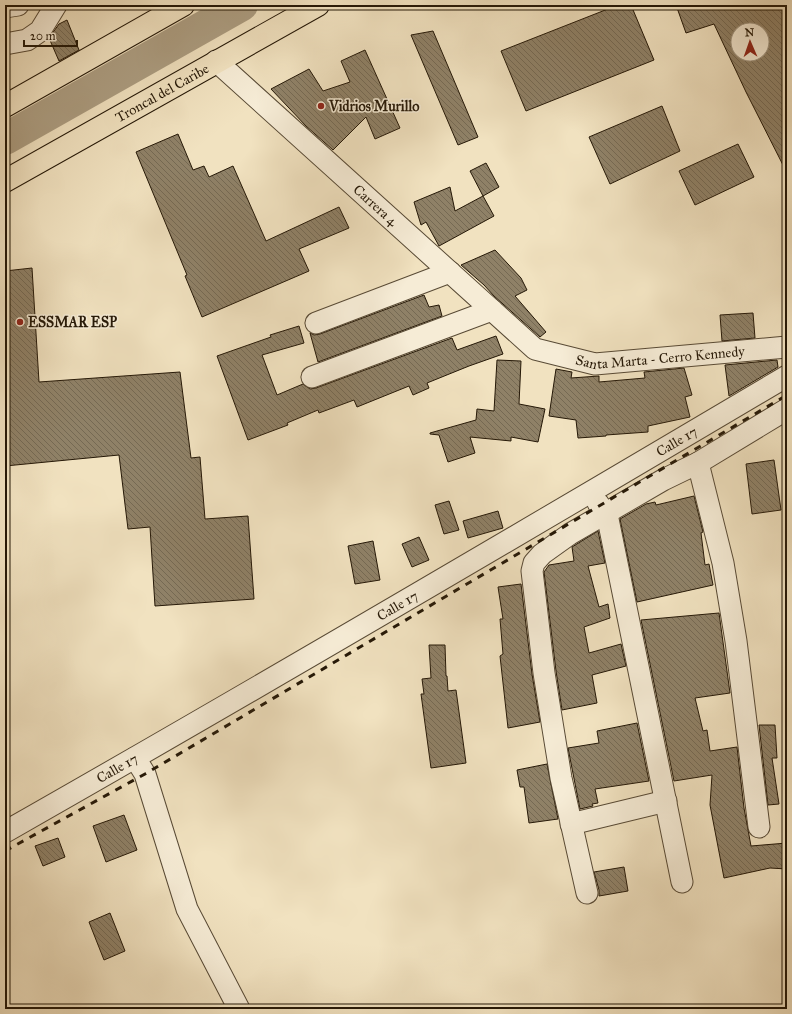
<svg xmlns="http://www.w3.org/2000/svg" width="792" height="1014" viewBox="0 0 792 1014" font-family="'IM FELL Great Primer',serif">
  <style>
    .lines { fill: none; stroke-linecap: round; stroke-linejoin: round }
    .river { stroke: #ac9d81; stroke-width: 32 }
    .building { fill: url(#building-back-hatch); stroke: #251807; fill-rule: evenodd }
    .minor-casing { stroke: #584a35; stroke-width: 23 }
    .highway-casing { stroke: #251807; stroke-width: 24 }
    .minor { stroke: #f6ecd6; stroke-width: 21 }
    .highway { stroke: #f1e2c0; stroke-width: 22 }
    .rail { stroke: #251807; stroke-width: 3; stroke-dasharray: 7 7; stroke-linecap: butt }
    .poi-dot { fill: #8f2418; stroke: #f6ecd6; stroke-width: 1.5 }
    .labels { text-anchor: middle; stroke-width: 3; stroke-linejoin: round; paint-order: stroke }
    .street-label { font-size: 14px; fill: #251807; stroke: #f6ecd6 }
    .poi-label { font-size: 14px; font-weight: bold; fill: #251807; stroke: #f6ecd6; text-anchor: start }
  </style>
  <defs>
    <pattern id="building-back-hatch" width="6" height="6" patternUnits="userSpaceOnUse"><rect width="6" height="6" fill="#8f8167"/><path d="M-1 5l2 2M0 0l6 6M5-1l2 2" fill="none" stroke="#756953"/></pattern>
  </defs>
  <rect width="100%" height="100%" fill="#f1e2c0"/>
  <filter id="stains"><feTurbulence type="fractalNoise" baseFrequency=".005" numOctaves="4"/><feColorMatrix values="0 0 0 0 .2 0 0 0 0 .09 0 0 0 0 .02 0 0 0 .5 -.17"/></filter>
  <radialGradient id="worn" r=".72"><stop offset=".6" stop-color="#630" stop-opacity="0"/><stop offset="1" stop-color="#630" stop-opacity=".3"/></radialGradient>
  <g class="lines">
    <path class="river" d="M5 139 242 5"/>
  </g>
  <g class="building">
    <path d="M618 5H631L654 60 526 111 501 51Z"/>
    <path d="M676 5H787V173L746 92 714 24 686 33ZM738 30H762V54H738Z"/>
    <path d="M67 20 79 50 59 61 49 38 59 24Z"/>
    <path d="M433 31 478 137 458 145 411 35Z"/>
    <path d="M365 50 400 128 375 139 366 117 333 150 306 126 271 89 309 69 323 91 350 82 341 61Z"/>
    <path d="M662 106 680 151 610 184 589 137Z"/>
    <path d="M178 134 193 170 204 166 209 177 233 166 266 241 339 207 349 228 299 249 309 271 202 317 185 276 187 275 136 152Z"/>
    <path d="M738 144 754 177 695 205 679 171Z"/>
    <path d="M486 163 499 187 483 196 470 171Z"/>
    <path d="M450 187 455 211 483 196 494 216 439 246 426 222 421 225 414 202Z"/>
    <path d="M495 250 521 278 527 290 515 296 546 332 540 337 494 296 484 285 461 265Z"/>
    <path d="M32 268 39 382 180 372 191 458 200 457 205 519 248 516 254 599 155 606 150 527 128 529 119 455 5 466V271Z"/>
    <path d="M424 295 429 307 439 305 442 316 318 362 310 333 314 335 320 334Z"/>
    <path d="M753 313 755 338 722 341 720 315Z"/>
    <path d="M299 326 304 343 262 355 277 395 303 384 310 389 316 388 452 338 457 350 496 336 503 354 469 366 427 383 429 388 413 395 409 386 357 407 354 400 319 413 318 410 287 423 288 425 248 440 217 356 271 337 270 335Z"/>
    <path d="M497 360 521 361 519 404 545 409 538 442 511 437V441L470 437 475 453 448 462 439 435 430 434V433L476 420 477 409 494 411Z"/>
    <path d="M777 360 778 367 729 396 725 365Z"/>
    <path d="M684 368 692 395 685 397 690 417 648 426V432L606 435V436L578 438 576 420 549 416 556 369 572 372 571 378 599 376V382L645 378 644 372Z"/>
    <path d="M774 460 781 510 752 514 746 464Z"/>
    <path d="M694 496 703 532 701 533 705 565 709 564 713 585 637 602 620 519 646 504 655 502 656 505Z"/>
    <path d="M449 501 459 530 444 534 435 505Z"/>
    <path d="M498 511 503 528 468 538 463 521Z"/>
    <path d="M598 531 605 563 588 566 599 607 608 604 610 618 584 627 589 653 621 644 626 666 592 675 597 703 562 710 556 671 544 572 549 565 574 561 572 547Z"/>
    <path d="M419 537 429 560 412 567 402 544Z"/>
    <path d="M373 541 380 580 355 584 348 546Z"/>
    <path d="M521 584 532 674 540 722 508 728 500 656 503 654 500 619H503L498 587Z"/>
    <path d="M719 613 730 693 695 698 703 731 707 730 710 751 737 747 744 808 751 846 787 843V869L770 868 724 878 710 805 712 775 674 781 641 620Z"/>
    <path d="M429 645H445L446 676H447L448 691 456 690 466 763 431 768 421 694H424L422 679 431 678Z"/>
    <path d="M637 723 649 781 595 789 598 803 592 804 593 806 580 809 568 748 599 743 597 731Z"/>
    <path d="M759 725H775L777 758H772L779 804 768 805Z"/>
    <path d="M547 764 558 819 529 823 524 787H520L517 770Z"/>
    <path d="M124 815 137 850 106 862 93 826Z"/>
    <path d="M58 838 65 857 43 866 35 846Z"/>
    <path d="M624 867 628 891 599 896V890L594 872Z"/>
    <path d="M110 913 125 951 104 960 89 922Z"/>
  </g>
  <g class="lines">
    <defs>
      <g id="minor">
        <path d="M5 7 18 5"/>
        <path d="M5 44 27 40 40 31 56 5"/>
        <path id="s1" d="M216 61 535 349 595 364 787 347"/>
        <path d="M316 323 450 272"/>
        <path d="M312 377 492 310"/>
        <path d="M698 463 787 409"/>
        <path d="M598 503 608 519 682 882"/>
        <path d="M135 758 145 774 187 909 239 1009"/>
        <path d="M571 824 666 801"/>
        <path id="s2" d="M5 832C267 683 527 530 787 376"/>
        <path d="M587 893 561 778 544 673 532 571 534 563 542 554 570 534 663 480 698 463 723 563 736 641 759 827"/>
      </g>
      <g id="highway">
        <path d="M5 106 183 5"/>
        <path id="s3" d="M5 181 318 5"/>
      </g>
    </defs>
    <use href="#minor" class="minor-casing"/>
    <use href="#highway" class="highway-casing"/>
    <use href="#minor" class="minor"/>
    <use href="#highway" class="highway"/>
    <path class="rail" d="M5 851 145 774 787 395"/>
  </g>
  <g class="poi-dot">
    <circle cx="321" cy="106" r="4"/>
    <circle cx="20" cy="322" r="4"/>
  </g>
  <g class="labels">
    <g class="street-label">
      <text dy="5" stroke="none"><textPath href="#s3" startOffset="180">Troncal del Caribe</textPath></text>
      <text dy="5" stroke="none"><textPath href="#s1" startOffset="215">Carrera 4</textPath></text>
      <text dy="5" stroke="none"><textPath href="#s1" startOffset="557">Santa Marta - Cerro Kennedy</textPath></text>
      <text dy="5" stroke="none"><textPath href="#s2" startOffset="777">Calle 17</textPath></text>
      <text dy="5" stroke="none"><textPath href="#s2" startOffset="453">Calle 17</textPath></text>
      <text dy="5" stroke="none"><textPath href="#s2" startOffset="129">Calle 17</textPath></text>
    </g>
    <g class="poi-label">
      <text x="329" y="111">Vidrios Murillo</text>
      <text x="28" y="327">ESSMAR ESP</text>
    </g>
  </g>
  <rect width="792" height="1014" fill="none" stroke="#f1e2c0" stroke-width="20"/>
  <rect x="6" y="6" width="780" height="1002" fill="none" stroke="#251807" stroke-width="2"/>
  <rect x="10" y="10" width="772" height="994" fill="none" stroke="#251807"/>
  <g transform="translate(750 42) rotate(358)"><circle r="19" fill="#f6ecd6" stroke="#a29783"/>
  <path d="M0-3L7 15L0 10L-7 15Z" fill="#8f2418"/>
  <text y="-6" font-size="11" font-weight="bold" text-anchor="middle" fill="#251807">N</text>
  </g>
  <path d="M24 40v6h53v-6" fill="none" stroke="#251807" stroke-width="2"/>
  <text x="30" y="40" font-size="12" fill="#251807" stroke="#f6ecd6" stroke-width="3" paint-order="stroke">20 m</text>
  <rect width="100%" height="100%" filter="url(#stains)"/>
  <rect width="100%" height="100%" fill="url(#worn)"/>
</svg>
